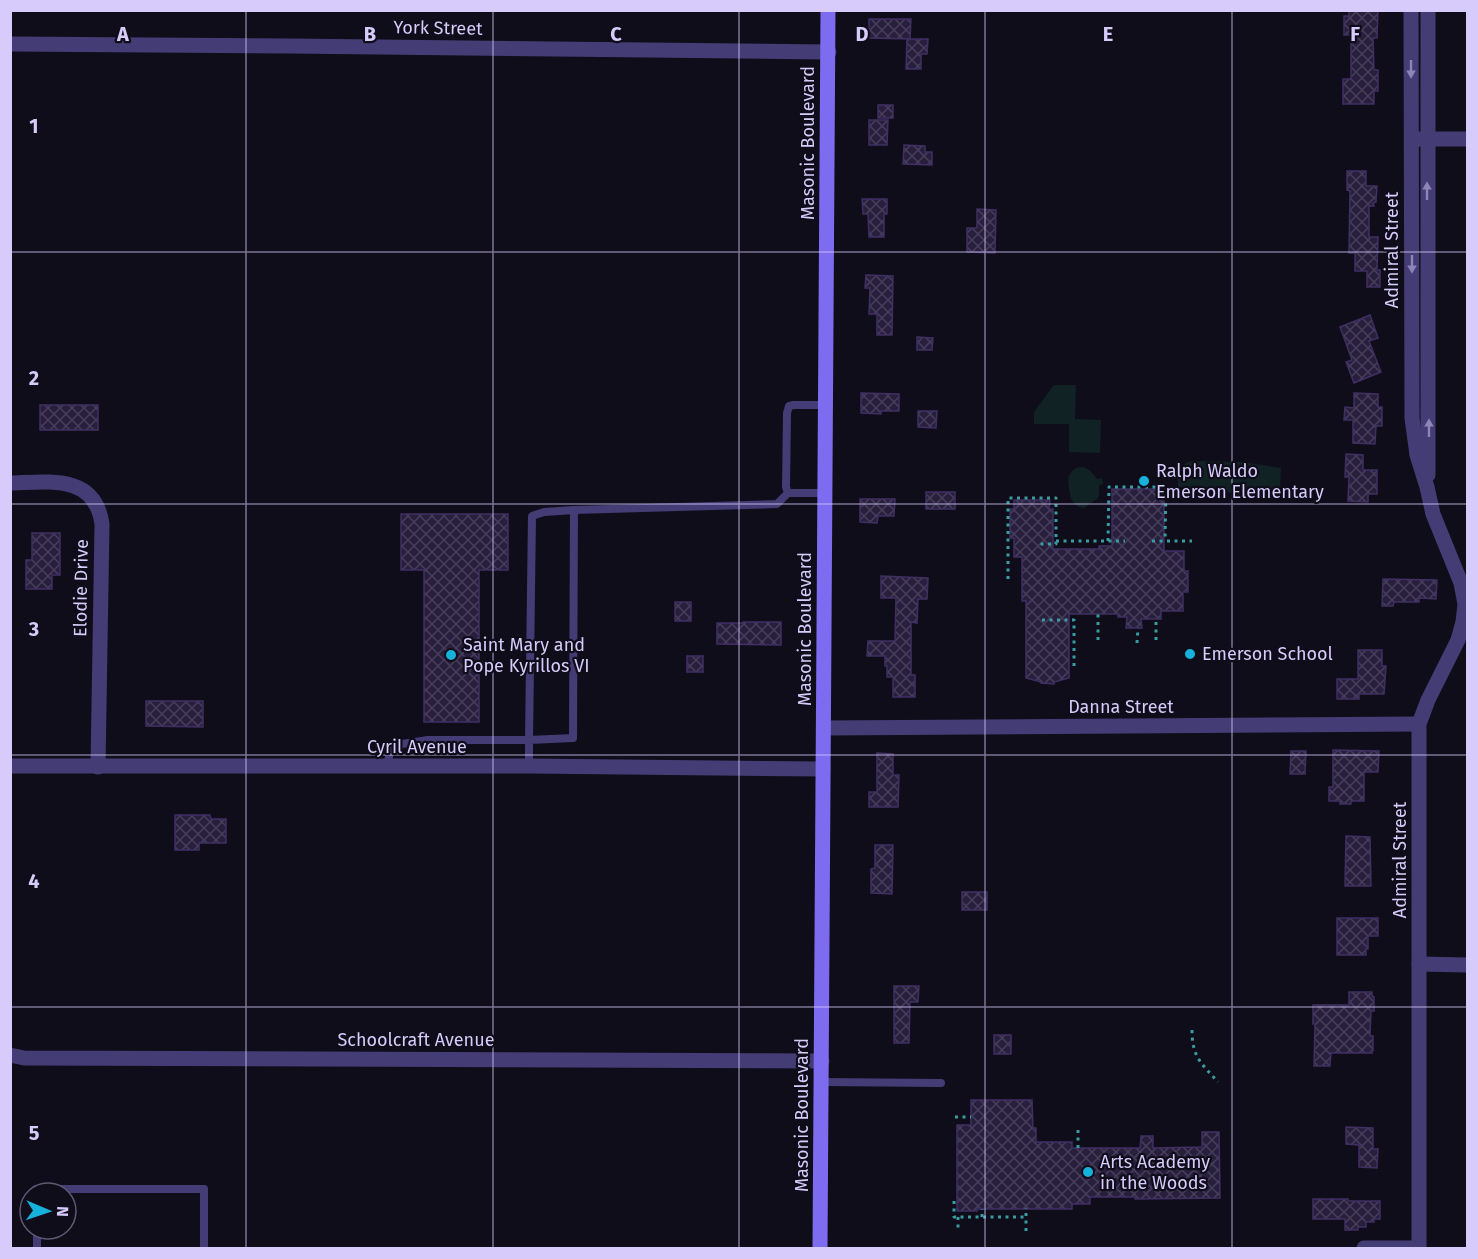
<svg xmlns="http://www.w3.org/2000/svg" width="1478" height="1259" viewBox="0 0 1478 1259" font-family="'Fira Sans',sans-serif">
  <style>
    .park { fill: #102224 }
    .building { fill: url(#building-cross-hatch); stroke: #3f2f63; stroke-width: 1.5 }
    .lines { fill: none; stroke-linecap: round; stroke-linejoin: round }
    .path { stroke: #389ca1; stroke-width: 3; stroke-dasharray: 3 4.5; stroke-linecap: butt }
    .lane { stroke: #443c75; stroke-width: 8 }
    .street { stroke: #443c75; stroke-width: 15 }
    .secondary { stroke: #7e6cf0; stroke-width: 15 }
    .oneway { fill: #8d84b8 }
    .grid { fill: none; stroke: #d6cbfa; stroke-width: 1.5; stroke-opacity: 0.55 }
    .poi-dot { fill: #16b2db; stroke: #100d1a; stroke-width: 2 }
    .labels { text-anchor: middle; stroke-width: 4.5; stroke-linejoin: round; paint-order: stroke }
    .street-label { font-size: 18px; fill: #d6cbfa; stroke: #100d1a }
    .poi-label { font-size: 18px; fill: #d6cbfa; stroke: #100d1a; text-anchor: start }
    .grid-label { font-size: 20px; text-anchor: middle; font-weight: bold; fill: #d6cbfa; stroke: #100d1a; stroke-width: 4.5; stroke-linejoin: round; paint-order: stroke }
  </style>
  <defs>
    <pattern id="building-cross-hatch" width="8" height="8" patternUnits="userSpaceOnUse" patternTransform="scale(1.5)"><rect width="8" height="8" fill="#281f3d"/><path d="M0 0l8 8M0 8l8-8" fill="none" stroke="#463e5a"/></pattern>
  </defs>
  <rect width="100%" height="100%" fill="#100d1a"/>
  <g class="park">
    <path d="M1054 385H1076L1075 419 1101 420 1100 453 1069 452V424H1034V412Z"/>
    <path d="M1192 461 1242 462 1281 468 1280 492 1248 495 1216 491 1191 492 1190 488 1178 487C1178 473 1177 465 1192 461Z"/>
    <path d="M1080 467C1089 467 1092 473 1097 479L1102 478 1103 484 1099 485V495L1098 498 1084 508C1079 508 1075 505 1072 500 1070 497 1067 479 1069 476 1071 471 1075 468 1080 467Z"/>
  </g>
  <g class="building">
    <path d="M1349 10H1378L1377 38H1373L1374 70H1378V91H1374V104H1343V79H1351V35H1344V16H1349Z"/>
    <path d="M869 19H911L910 39 869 38Z"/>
    <path d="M907 39H928L927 54H921V69H906Z"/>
    <rect x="878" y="105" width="15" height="13"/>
    <path d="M869 120H888L887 145H869Z"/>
    <path d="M904 145 925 146V152H932V165L903 164Z"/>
    <path d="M1347 171H1366V186H1377L1376 202 1373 203 1374 206H1369V237H1378L1377 270H1380V287H1367V271H1355V253H1349L1350 191 1347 190Z"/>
    <path d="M862 199H887V214H884V237H869L868 214H863Z"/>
    <path d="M977 209 996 210 995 253 967 252V228H977Z"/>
    <path d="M866 275 893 276 892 335H877V314H869L870 288H865Z"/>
    <path d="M1370 315 1378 338 1369 341 1381 372 1354 383 1346 362 1352 360 1340 327Z"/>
    <path d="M917 337 933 338 932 350H917Z"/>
    <path d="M861 393 899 394V411H881V414L861 413Z"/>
    <path d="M1354 393 1378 394V407H1382V426H1376L1375 444 1353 443V420H1344L1345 407 1354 408Z"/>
    <rect x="40" y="405" width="58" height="25"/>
    <path d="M918 411H937L936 428 918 427Z"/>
    <path d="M1346 454 1363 455V470H1377V494H1368V502L1348 501 1349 477H1345Z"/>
    <path d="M1112 489H1164V551H1184V571H1188V592H1183V611H1161V619H1141L1142 628H1126L1127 617H1118V614H1069V678L1054 682V684L1041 683V682L1026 678V601H1022V557H1014V538H1010V509H1014V500H1050L1049 509H1053V549H1099V546H1112Z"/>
    <rect x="926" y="492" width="29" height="17"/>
    <path d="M860 499H895L894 516H878L877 523 860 522Z"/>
    <path d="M401 514H508V570H479V722H424V570H401Z"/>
    <path d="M32 533H60V575H52V589H26V560H32Z"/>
    <path d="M881 576 928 578 927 599H918L917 623 911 622V675H915V697H893V677H887V666H885V656H867L868 641H895L896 598H881Z"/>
    <path d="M1383 579 1437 580 1436 599 1419 598V602H1394L1393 606H1382Z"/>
    <rect x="675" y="602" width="16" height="19"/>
    <path d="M743 622H781V645L717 644V623H743Z"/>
    <path d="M1358 650H1382V666H1386L1384 694H1359V699H1337V679H1358Z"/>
    <rect x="687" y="656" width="16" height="16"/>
    <path d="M146 701H203V727L146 726Z"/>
    <path d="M1333 750 1379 751 1378 772H1364V801H1351V804H1340V801H1329V787H1333Z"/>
    <path d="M1291 751H1306L1305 774H1290Z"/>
    <path d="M877 753 893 754V775H899L898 807H869V792H877Z"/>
    <path d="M175 815H210L211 819H226V843H199V850H175Z"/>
    <path d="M1346 836 1370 837 1371 886H1345Z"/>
    <path d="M875 845H893L892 894 871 893V869L875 868Z"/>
    <rect x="962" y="892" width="25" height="18"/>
    <path d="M1337 918H1378V936H1368V949H1366V955H1337Z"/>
    <path d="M894 986H919L918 1002H910L909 1043H894Z"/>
    <path d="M1349 992H1372V996L1374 997V1011H1371L1370 1036H1373V1051H1371L1372 1053H1331L1330 1066H1314L1315 1024H1313V1005H1349Z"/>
    <rect x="994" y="1035" width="17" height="19"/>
    <path d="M971 1100H1032L1033 1128H1036V1142H1072V1148H1140L1141 1136H1153V1148L1202 1147V1132H1219L1220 1198 1135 1199V1197H1090V1204H1072V1209H977V1211H957V1125H971Z"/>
    <path d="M1346 1127 1373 1128V1149H1378L1377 1168 1359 1167V1145L1346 1144Z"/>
    <path d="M1313 1199H1348V1201H1380V1219H1374V1222H1366V1227H1358V1230H1345V1219H1313Z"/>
  </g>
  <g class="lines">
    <g class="path">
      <path d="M1056 541H1125"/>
      <path d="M1108 541 1109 487H1166L1165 541"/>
      <path d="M1152 541H1192"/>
      <path d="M1008 579V498H1056V544H1038"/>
      <path d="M1042 620H1074V669"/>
      <path d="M1098 640V614"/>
      <path d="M1156 640V619"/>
      <path d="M1137 643 1138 628"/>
      <path d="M1192 1030C1192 1057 1201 1063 1218 1082"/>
      <path d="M955 1117H971"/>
      <path d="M1078 1148V1130"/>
      <path d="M954 1201V1217H1026"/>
      <path d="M958 1217V1231"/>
      <path d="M982 1217V1209"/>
      <path d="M1026 1231V1208"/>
    </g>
    <g class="lane">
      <path d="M825 493H788L786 487 787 413 789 406 794 405H826"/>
      <path d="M574 510 777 504 788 493"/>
      <path d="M387 766 390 752 402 744 428 740H529L573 738 574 510 544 512 532 516 529 740V766"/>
      <path d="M821 1082 941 1083"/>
      <path d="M36 1193V1189H204V1248"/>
      <path d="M37 1229V1248"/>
    </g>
    <g class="street">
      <path d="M1411 10 1412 418 1417 455 1427 487 1433 514 1461 583 1465 604 1463 622 1458 640 1428 700 1419 724V1248"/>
      <path d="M10 44 290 46 829 52"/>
      <path d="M1417 139H1468"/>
      <path d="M1428 475V10"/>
      <path d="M10 483C49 482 95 474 102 524L98 767"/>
      <path d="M824 728 1419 724"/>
      <path d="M10 766H529L823 769"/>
      <path d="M1419 964 1468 965"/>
      <path d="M10 1055 24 1058 822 1061"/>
      <path d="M1364 1248H1413"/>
    </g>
    <path class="secondary" d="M820 1248 828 10"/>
  </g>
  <defs><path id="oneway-solid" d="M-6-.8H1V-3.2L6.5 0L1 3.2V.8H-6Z" transform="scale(1.5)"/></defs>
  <g class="oneway">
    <use href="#oneway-solid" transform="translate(1411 69) rotate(90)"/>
    <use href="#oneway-solid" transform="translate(1427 191) rotate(-90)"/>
    <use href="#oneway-solid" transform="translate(1412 264) rotate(90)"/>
    <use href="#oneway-solid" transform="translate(1429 428) rotate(-90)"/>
  </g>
  <path class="grid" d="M246 10V1248M493 10V1248M739 10V1248M985 10V1248M1232 10V1248M10 252H1468M10 504H1468M10 755H1468M10 1007H1468"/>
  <g class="poi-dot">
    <circle cx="1144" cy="481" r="6"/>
    <circle cx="1190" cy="654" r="6"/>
    <circle cx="451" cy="655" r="6"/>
    <circle cx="1088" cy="1172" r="6"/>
  </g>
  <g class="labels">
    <g class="street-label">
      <text transform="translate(438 28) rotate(1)" y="6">York Street</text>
      <text transform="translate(808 143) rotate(-90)" y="6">Masonic Boulevard</text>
      <text transform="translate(1392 250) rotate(-90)" y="6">Admiral Street</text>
      <text transform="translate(81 588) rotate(-89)" y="6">Elodie Drive</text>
      <text transform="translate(805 629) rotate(-90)" y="6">Masonic Boulevard</text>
      <text x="1121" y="713">Danna Street</text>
      <text x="417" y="753">Cyril Avenue</text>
      <text transform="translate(1400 860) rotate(-90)" y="6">Admiral Street</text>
      <text x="416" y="1046">Schoolcraft Avenue</text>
      <text transform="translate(802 1115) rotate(-90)" y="6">Masonic Boulevard</text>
    </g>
    <g class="poi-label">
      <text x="1156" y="477">Ralph Waldo<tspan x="1156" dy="21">Emerson Elementary</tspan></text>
      <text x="463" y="651">Saint Mary and<tspan x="463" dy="21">Pope Kyrillos VI</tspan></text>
      <text x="1202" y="660">Emerson School</text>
      <text x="1100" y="1168">Arts Academy<tspan x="1100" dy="21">in the Woods</tspan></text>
    </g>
  </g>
  <g class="grid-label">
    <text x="123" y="41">A</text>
    <text x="370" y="41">B</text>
    <text x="616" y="41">C</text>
    <text x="862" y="41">D</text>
    <text x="1108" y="41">E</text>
    <text x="1355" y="41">F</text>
    <text x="34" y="133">1</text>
    <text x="34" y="385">2</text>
    <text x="34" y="636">3</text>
    <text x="34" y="888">4</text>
    <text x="34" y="1140">5</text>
  </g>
  <rect width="1478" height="1259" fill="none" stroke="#d6cbfa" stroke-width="24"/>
  <g transform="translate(48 1211) rotate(92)"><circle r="28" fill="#100d1a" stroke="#5f5974" stroke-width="1.5"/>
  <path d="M0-4.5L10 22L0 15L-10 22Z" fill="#16b2db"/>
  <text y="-9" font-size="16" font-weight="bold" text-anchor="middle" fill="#d6cbfa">N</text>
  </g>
</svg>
